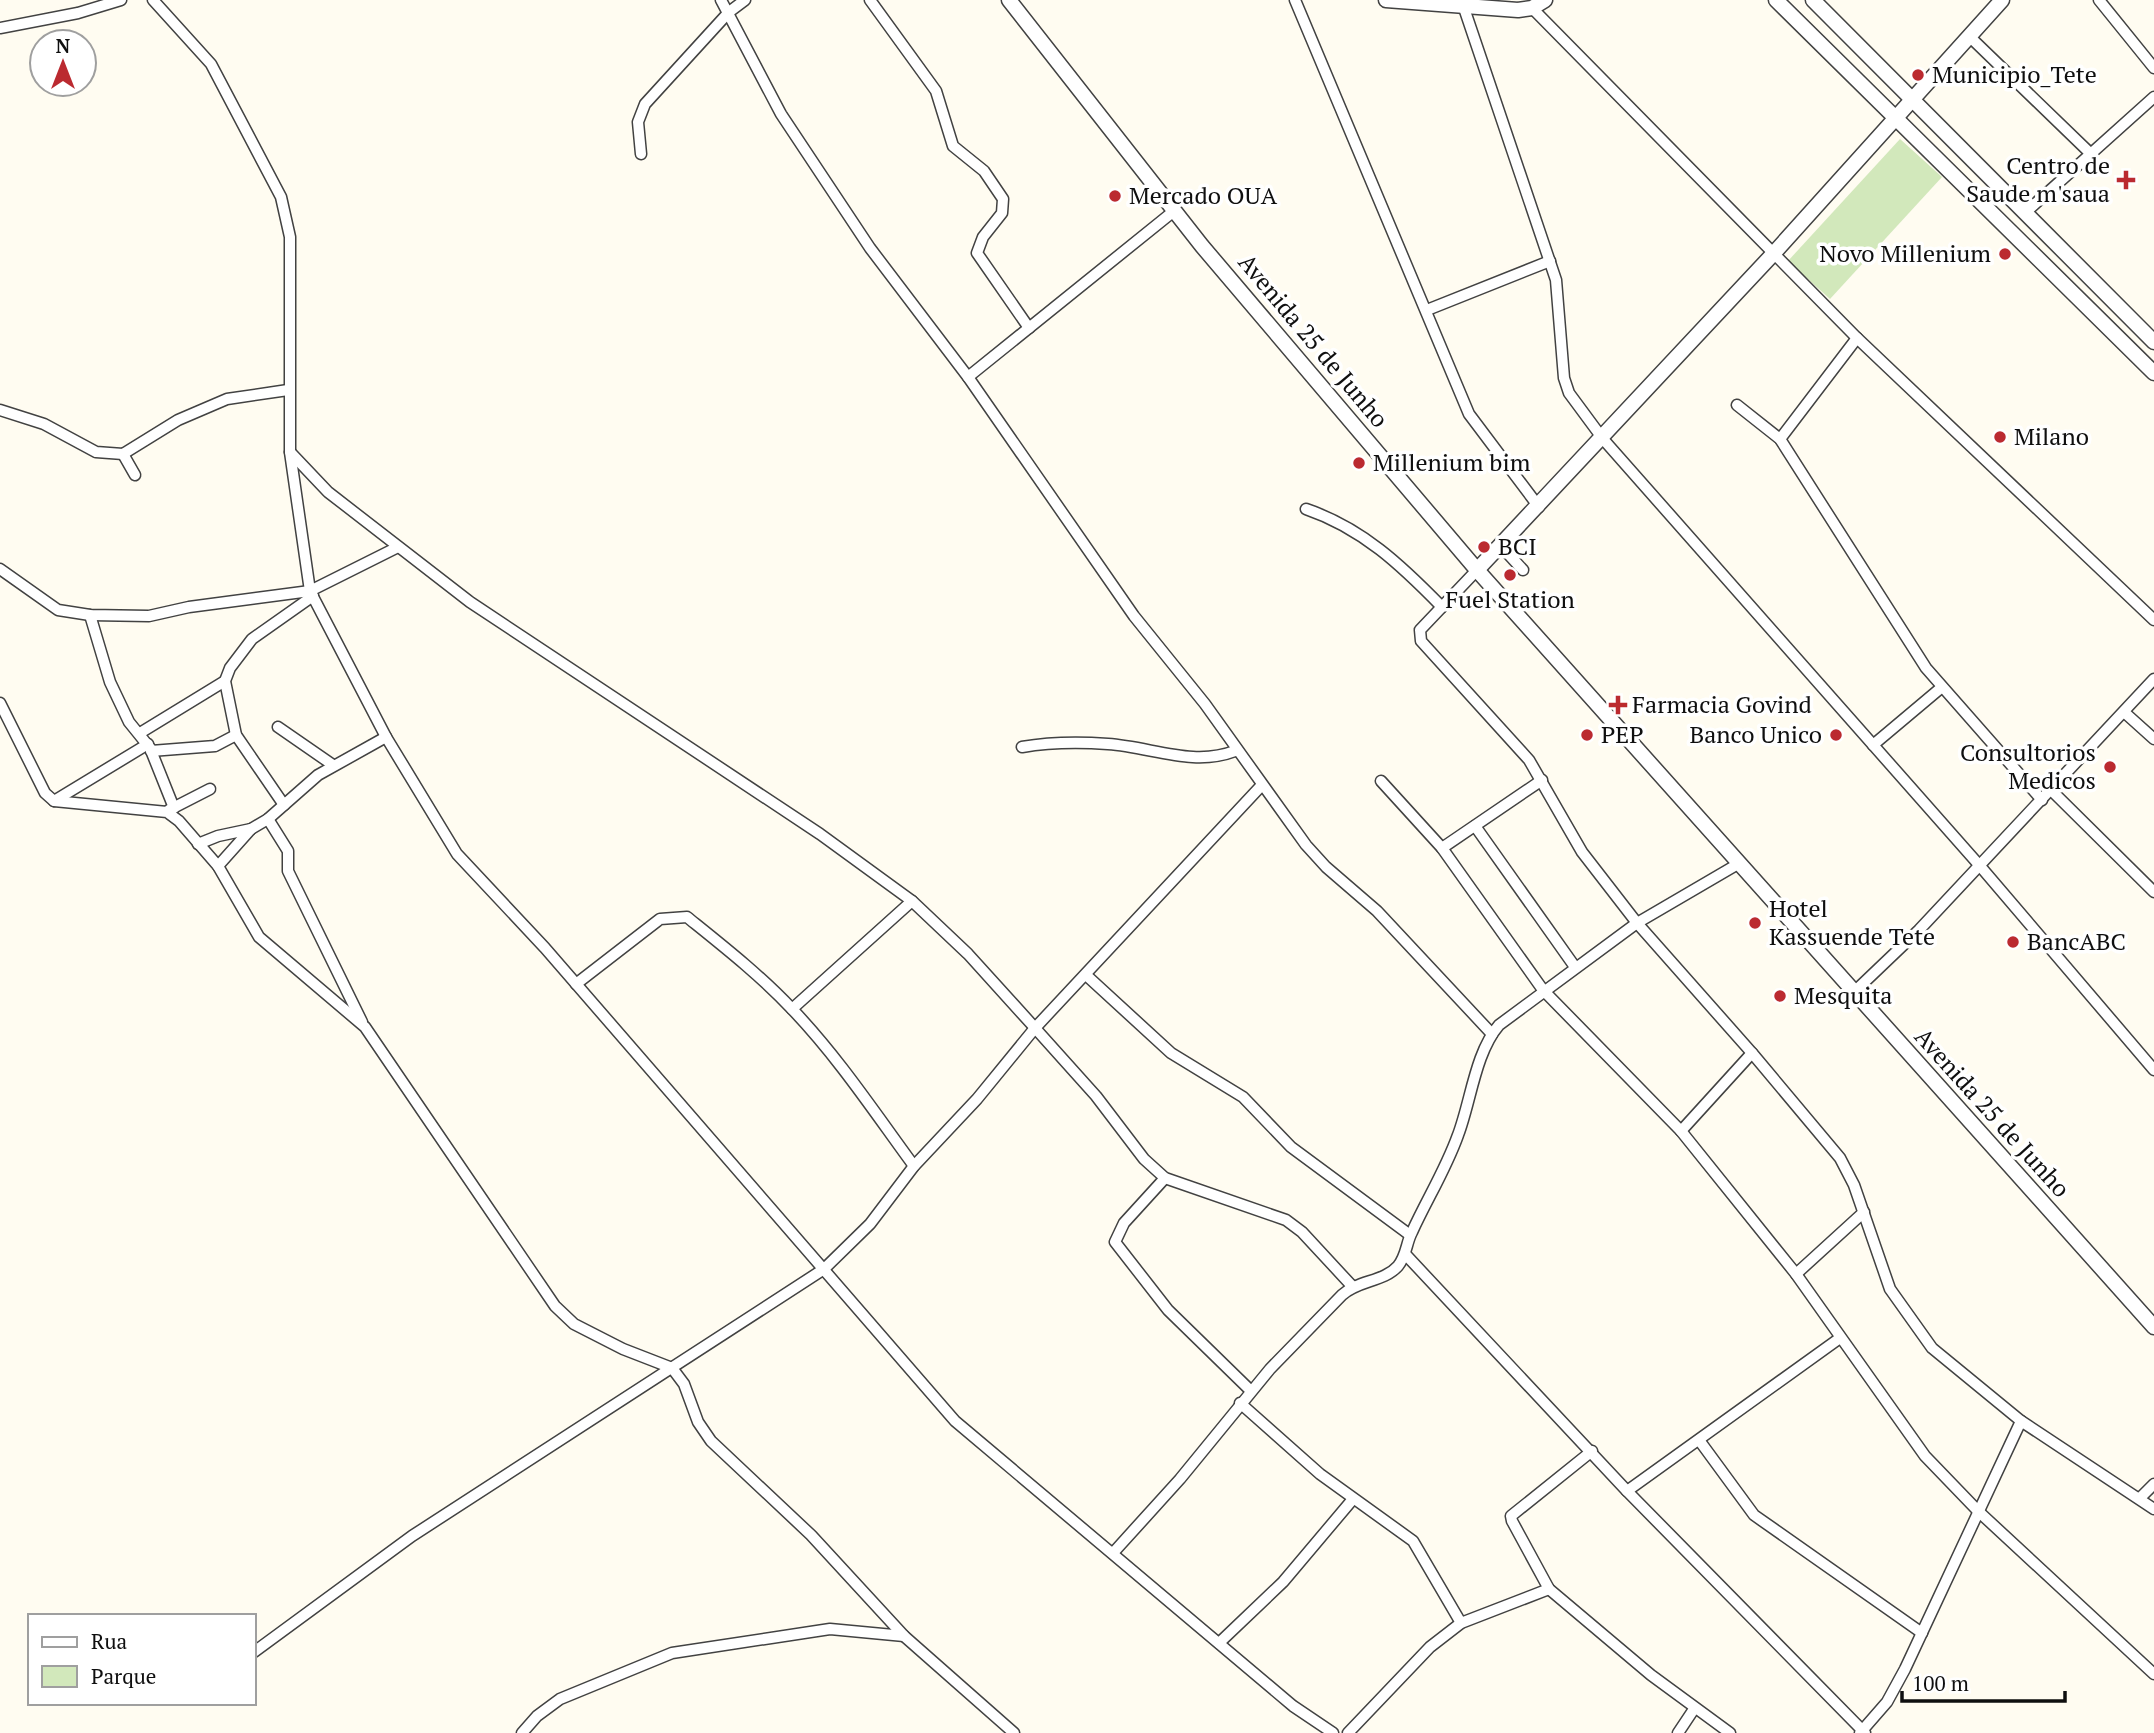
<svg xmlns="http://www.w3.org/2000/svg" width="2154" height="1733" viewBox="0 0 2154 1733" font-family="'PT Serif',serif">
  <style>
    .green { fill: #d2e8bb }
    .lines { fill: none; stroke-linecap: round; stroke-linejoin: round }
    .minor-casing { stroke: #424242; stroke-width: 13 }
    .tertiary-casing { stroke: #424242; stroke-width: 17 }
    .minor { stroke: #fff; stroke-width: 10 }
    .tertiary { stroke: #fff; stroke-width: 14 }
    .poi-dot { fill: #bb2a30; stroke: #fff; stroke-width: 2.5 }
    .labels { text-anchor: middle; stroke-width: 7; stroke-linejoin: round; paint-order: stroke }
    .poi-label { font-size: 24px; fill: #0f0f0f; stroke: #fff; text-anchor: start }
    .street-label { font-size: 24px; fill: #0f0f0f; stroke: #fff }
  </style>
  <rect width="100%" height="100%" fill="#fffcf1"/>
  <path class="green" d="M1900 139 1942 177 1830 299 1788 261Z"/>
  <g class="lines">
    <defs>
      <g id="minor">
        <path d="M153 0 211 64 281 197 290 237V452L310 591 386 737 457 854 545 948 955 1421 1293 1706 1333 1733"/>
        <path d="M721 0 781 114 870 248 968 377 1134 616 1205 704 1306 845 1326 867 1377 911 1492 1034"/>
        <path d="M870 0 936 91 953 146 984 171 1003 199 1002 213 983 237 977 253 1029 328"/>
        <path d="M1295 0 1469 414 1539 507"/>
        <path d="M2099 0 2154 68"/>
        <path d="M1464 8 1556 280 1564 378 1569 393 1603 439 1980 866 2154 1070"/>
        <path d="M1532 8 1857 338 2154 620"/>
        <path d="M0 28 78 13 121 0"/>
        <path d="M1969 36 2090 153"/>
        <path d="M641 154 638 122 645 104 729 12 745 0"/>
        <path d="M2026 212 2154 97"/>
        <path d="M1427 310 1550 261"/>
        <path d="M968 377 1174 211"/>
        <path d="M1737 405 1780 439 1926 668 2042 800"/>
        <path d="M0 410 44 424 96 452 123 454 178 420 227 399 288 390"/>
        <path d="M1780 439 1857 338"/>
        <path d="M290 452 328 492 470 602 820 834 912 901 968 954 1035 1028 1096 1096 1144 1159 1165 1178 1286 1220 1302 1232 1352 1286"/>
        <path d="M123 454 135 475"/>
        <path d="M1306 509C1362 528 1401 565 1442 607"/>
        <path d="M1501 546 1523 570"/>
        <path d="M0 569 58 610 90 615 149 616 189 607 310 591 398 547"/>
        <path d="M1477 570 1420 630 1421 641 1529 760 1582 852 1637 923 1752 1053 1840 1158 1854 1185 1890 1289 1932 1348 2021 1421 2154 1509"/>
        <path d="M90 615 110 682 129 722 150 748 174 808"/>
        <path d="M0 703 45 793 54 801 167 812 179 821 218 866 259 937 365 1027 555 1306 574 1324 623 1349 672 1368 684 1384 698 1422 711 1441 811 1535 904 1636 1014 1733"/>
        <path d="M2124 712 2154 739"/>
        <path d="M278 727 333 765"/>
        <path d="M140 733 225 681"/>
        <path d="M1873 745 1942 687"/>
        <path d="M1022 747C1051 742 1080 742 1108 744 1152 747 1193 767 1235 751"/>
        <path d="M151 751 215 746 236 735"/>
        <path d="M1381 781 1442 848 1543 990 1681 1131 1796 1274 1925 1456 1978 1511 2154 1674"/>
        <path d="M2051 790 2154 892"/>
        <path d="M54 801 148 744"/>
        <path d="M284 805 236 735 225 681 230 668 252 639 313 596"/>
        <path d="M169 810 210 789"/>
        <path d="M268 819 288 851V871L362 1022"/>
        <path d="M1475 826 1575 967"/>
        <path d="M198 844 218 836 251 829"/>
        <path d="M1442 848 1542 780"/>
        <path d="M218 866 251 829 268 819 318 775 386 737"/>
        <path d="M1086 975 1171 1053 1243 1097 1291 1147 1410 1235"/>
        <path d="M576 984 660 919 687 917C723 946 760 975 792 1009 838 1057 875 1113 914 1166"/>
        <path d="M1853 993 1919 930 2154 679"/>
        <path d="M792 1009 912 901"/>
        <path d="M1681 1131 1752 1053"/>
        <path d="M1165 1178 1124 1223 1115 1242 1168 1310 1251 1391"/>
        <path d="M1406 1255 1627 1491 1865 1733"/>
        <path d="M1796 1274 1864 1212"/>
        <path d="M1240 1403 1320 1474 1413 1541 1461 1623"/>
        <path d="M1699 1440 1754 1515 1922 1633"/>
        <path d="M1592 1451 1511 1516 1512 1521 1549 1589 1651 1675 1730 1733"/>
        <path d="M1627 1491 1840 1338"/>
        <path d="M2140 1498 2154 1484"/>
        <path d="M1113 1553 1180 1479 1270 1369 1342 1295C1358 1280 1384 1282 1398 1266 1407 1255 1406 1243 1412 1232 1427 1199 1446 1169 1458 1135 1471 1101 1475 1053 1499 1025L1637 923 1738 864"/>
        <path d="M1219 1643 1283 1582 1353 1499"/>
        <path d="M254 1652 412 1536 824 1269 870 1224 914 1166 977 1099 1035 1028 1261 786"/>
        <path d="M522 1733 537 1716 560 1699 672 1653 830 1629 904 1636"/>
        <path d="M1348 1733 1430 1647 1461 1623 1549 1589"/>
        <path d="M1678 1733 1694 1709"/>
        <path d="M1860 1733 1887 1702 1905 1669 2021 1421"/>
      </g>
      <g id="tertiary">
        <path d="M1009 0 1202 246 1477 570 2154 1327"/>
        <path d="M1386 0 1518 10 1532 8 1545 0"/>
        <path d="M1776 0 2154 373"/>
        <path d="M1813 0 2154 342"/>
        <path d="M1477 570 1774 253 2002 0"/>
      </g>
    </defs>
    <use href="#minor" class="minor-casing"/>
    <use href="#tertiary" class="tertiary-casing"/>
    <use href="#minor" class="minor"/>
    <use href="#tertiary" class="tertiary"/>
  </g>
  <g class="poi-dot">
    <circle cx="1918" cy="75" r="7"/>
    <path d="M2122.5 169.5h7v7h7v7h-7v7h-7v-7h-7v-7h7z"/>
    <circle cx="1115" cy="196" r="7"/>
    <circle cx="2005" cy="254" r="7"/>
    <circle cx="2000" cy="437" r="7"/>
    <circle cx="1359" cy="463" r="7"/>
    <circle cx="1484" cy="547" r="7"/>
    <circle cx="1510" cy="575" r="7"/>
    <path d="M1614.5 694.5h7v7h7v7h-7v7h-7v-7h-7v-7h7z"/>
    <circle cx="1587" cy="735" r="7"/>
    <circle cx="1836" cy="735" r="7"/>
    <circle cx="2110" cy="767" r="7"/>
    <circle cx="1755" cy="923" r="7"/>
    <circle cx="2013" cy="942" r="7"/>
    <circle cx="1780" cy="996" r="7"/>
  </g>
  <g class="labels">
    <g class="poi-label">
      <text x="1932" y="83">Municipio_Tete</text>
      <text x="2110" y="174" text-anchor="end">Centro de<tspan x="2110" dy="28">Saude m'saua</tspan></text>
      <text x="1129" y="204">Mercado OUA</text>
      <text x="1991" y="262" text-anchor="end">Novo Millenium</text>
      <text x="2014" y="445">Milano</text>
      <text x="1373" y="471">Millenium bim</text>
      <text x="1498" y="555">BCI</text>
      <text x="1510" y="608" text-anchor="middle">Fuel Station</text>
      <text x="1632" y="713">Farmacia Govind</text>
      <text x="1601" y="743">PEP</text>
      <text x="1822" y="743" text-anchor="end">Banco Unico</text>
      <text x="2096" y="761" text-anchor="end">Consultorios<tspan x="2096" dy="28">Medicos</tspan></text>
      <text x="1769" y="917">Hotel<tspan x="1769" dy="28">Kassuende Tete</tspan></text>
      <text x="2027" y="950">BancABC</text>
      <text x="1794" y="1004">Mesquita</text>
    </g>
    <g class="street-label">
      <text transform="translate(1313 341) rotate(50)" y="8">Avenida 25 de Junho</text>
      <text transform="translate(1992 1113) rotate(48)" y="8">Avenida 25 de Junho</text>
    </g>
  </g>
  <rect x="28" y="1614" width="228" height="91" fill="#ffffff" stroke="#9f9f9f" stroke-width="2"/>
  <rect x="42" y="1637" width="35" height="10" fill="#ffffff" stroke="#9f9f9f" stroke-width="2"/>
  <text x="91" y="1649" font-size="21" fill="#0f0f0f">Rua</text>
  <rect x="42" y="1666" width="35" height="21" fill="#d2e8bb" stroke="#9f9f9f" stroke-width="2"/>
  <text x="91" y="1684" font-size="21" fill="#0f0f0f">Parque</text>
  <g transform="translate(63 63)"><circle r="33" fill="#ffffff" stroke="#9f9f9f" stroke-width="2"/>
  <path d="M0-5L12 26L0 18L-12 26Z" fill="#bb2a30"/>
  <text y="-10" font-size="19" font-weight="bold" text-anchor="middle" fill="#0f0f0f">N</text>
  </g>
  <path d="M1902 1691v10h163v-10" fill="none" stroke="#0f0f0f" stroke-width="3.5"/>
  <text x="1912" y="1691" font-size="21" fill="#0f0f0f" stroke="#ffffff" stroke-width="5" paint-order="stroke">100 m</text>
</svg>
